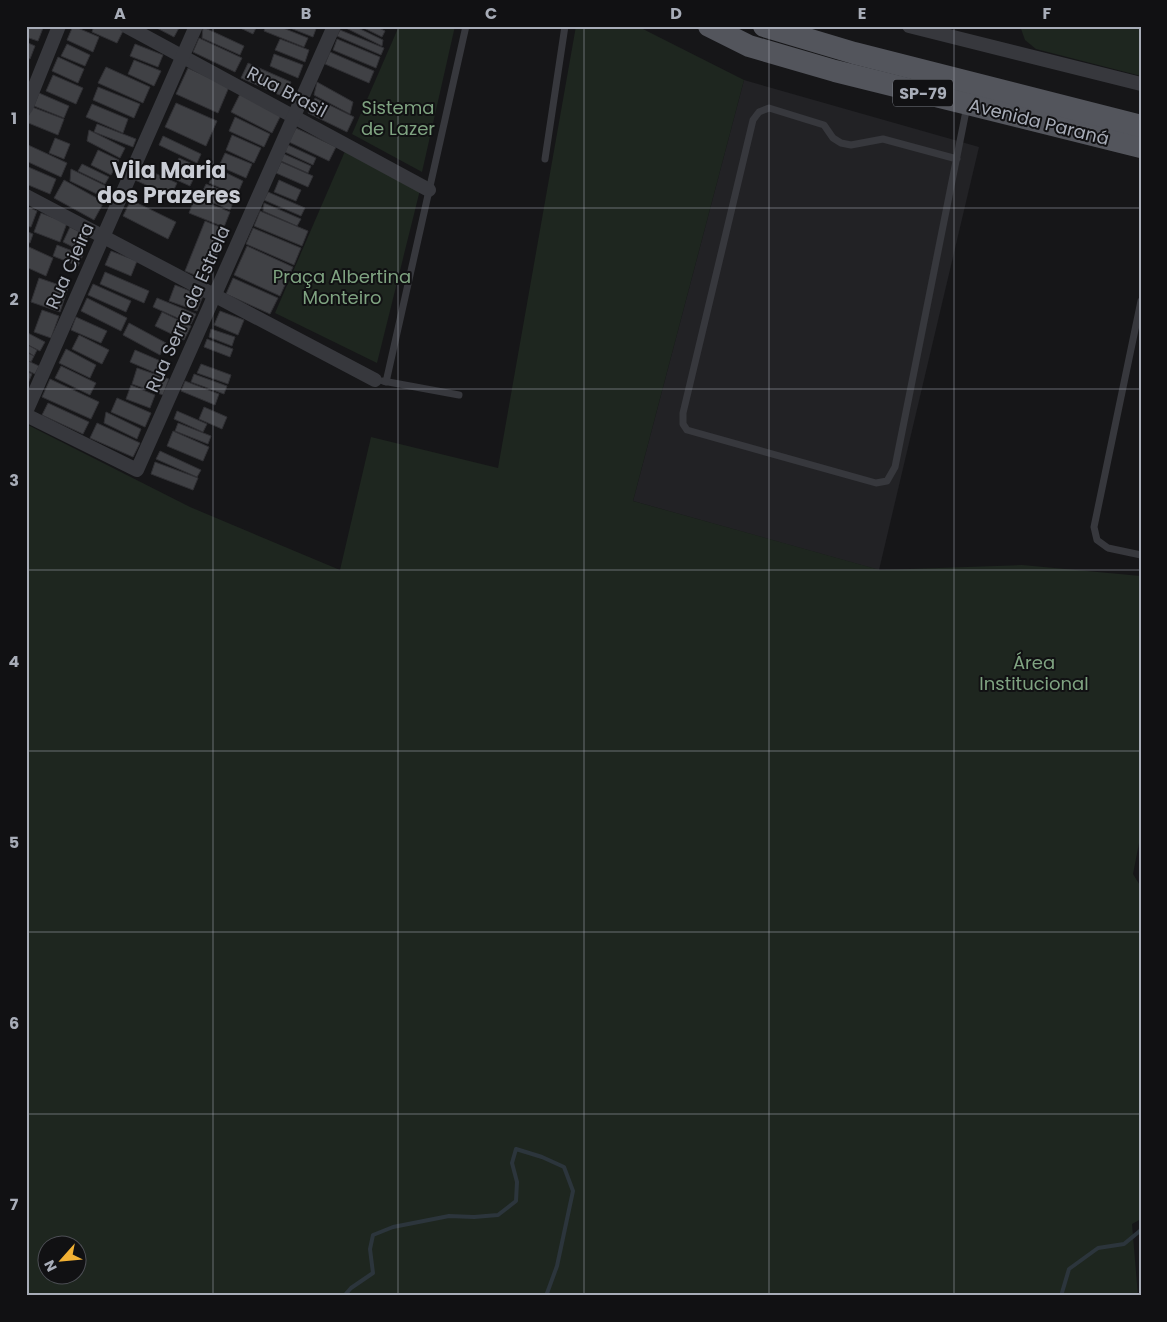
<svg xmlns="http://www.w3.org/2000/svg" width="1167" height="1322" viewBox="0 0 1167 1322" font-family="Poppins,sans-serif">
  <style>
    .built { fill: #222225 }
    .green { fill: #1e261f; fill-rule: evenodd }
    .lines { fill: none; stroke-linecap: round; stroke-linejoin: round }
    .stream { stroke: #2c353c; stroke-width: 4 }
    .building { fill: #404145; stroke: #303034 }
    .service { stroke: #37383d; stroke-width: 7 }
    .minor { stroke: #37383d; stroke-width: 14 }
    .primary { stroke: #53555c; stroke-width: 22 }
    .grid { fill: none; stroke: #a8adb8; stroke-width: 1; stroke-opacity: 0.55 }
    .labels { text-anchor: middle; stroke-width: 4; stroke-linejoin: round; paint-order: stroke }
    .shield { fill: #111113; stroke: #7b7e86; stroke-width: 1 }
    .shield-label { font-size: 16px; font-weight: bold; fill: #a8adb8 }
    .street-label { font-size: 18px; fill: #a8adb8; stroke: #111113 }
    .park-label { font-size: 18px; fill: #7fa381; stroke: #111113 }
    .district-label { font-size: 22px; font-weight: bold; fill: #c9ccd4; stroke: #111113 }
    .neatline { fill: none; stroke: #a8adb8; stroke-width: 2 }
    .grid-label { font-size: 16px; text-anchor: middle; font-weight: bold; fill: #a8adb8 }
  </style>
  <rect width="100%" height="100%" fill="#161618"/>
  <path class="built" d="M744 80 979 147 879 570 633 501Z"/>
  <g class="green">
    <path d="M399 26H455L422 172 352 134Z"/>
    <path d="M576 26H637L744 80 633 501 880 570 1022 565 1141 576V833L1133 874 1141 887V1219L1132 1224 1138 1296H26V424L190 507 340 570 371 437 498 468ZM78 1244V1274H48V1244Z"/>
    <path d="M1020 26H1141V76L1036 49 1025 40Z"/>
    <path d="M346 149 420 190 377 363 275 313Z"/>
  </g>
  <g class="lines">
    <g class="stream">
      <path d="M344 1296 351 1288 373 1273 370 1249 373 1235 393 1227 449 1216 474 1217 498 1215 516 1201 517 1182 512 1163 516 1149 542 1157 564 1167 573 1191 557 1266 546 1296"/>
      <path d="M1061 1296 1069 1269 1098 1248 1124 1244 1141 1230"/>
    </g>
  </g>
  <g class="building">
    <path d="M26 26 43 28 38 41 26 37Z"/>
    <path d="M73 26 99 37 93 52 67 40Z"/>
    <path d="M94 26H118L124 29 117 43 92 32Z"/>
    <path d="M153 26H180L174 37Z"/>
    <path d="M236 26H257L253 34Z"/>
    <path d="M266 26H278L308 38 304 47 264 31Z"/>
    <path d="M285 26H317L313 37Z"/>
    <path d="M342 26H354L383 40 382 46Z"/>
    <path d="M360 26H375L385 31 382 37Z"/>
    <path d="M203 27 244 46 240 55 202 38Z"/>
    <path d="M340 30 384 48 381 55 337 36Z"/>
    <path d="M199 38 242 58 235 72 193 52Z"/>
    <path d="M280 39 309 50 305 62 275 50Z"/>
    <path d="M337 39 380 57 376 68 333 50Z"/>
    <path d="M26 42 35 46 30 59 26 57Z"/>
    <path d="M67 44 90 55 85 66 61 56Z"/>
    <path d="M135 44 163 55 158 67 130 56Z"/>
    <path d="M330 52 374 71 369 83 325 64Z"/>
    <path d="M274 54 303 65 298 78 270 66Z"/>
    <path d="M58 57 84 69 78 83 52 71Z"/>
    <path d="M134 60 161 71 154 86 128 74Z"/>
    <path d="M248 63 291 82 284 97 241 78Z"/>
    <path d="M106 67 150 87 143 103 98 83Z"/>
    <path d="M188 68 229 87 218 113 176 94Z"/>
    <path d="M53 75 83 88 76 104 46 91Z"/>
    <path d="M317 82 353 102 350 114 314 95Z"/>
    <path d="M98 87 140 104 134 118 93 100Z"/>
    <path d="M39 93 69 106 64 118 34 106Z"/>
    <path d="M240 94 281 115 272 133 231 112Z"/>
    <path d="M315 98 354 117 347 132 308 113Z"/>
    <path d="M176 103 217 121 206 146 165 127Z"/>
    <path d="M92 104 128 119 123 133 86 117Z"/>
    <path d="M32 107 64 119 58 135 26 122Z"/>
    <path d="M235 117 270 134 264 147 229 131Z"/>
    <path d="M97 124 136 139 133 147 94 132Z"/>
    <path d="M296 128 336 147 329 161 289 142Z"/>
    <path d="M89 130 125 148 120 158 87 141Z"/>
    <path d="M232 135 261 148 254 163 226 150Z"/>
    <path d="M163 136 201 154 197 163 159 145Z"/>
    <path d="M55 138 70 144 64 159 49 153Z"/>
    <path d="M26 144 67 163 61 177 26 161Z"/>
    <path d="M288 145 316 158 313 165 285 152Z"/>
    <path d="M98 150 119 160 111 175 91 165Z"/>
    <path d="M225 153 252 164 246 178 219 166Z"/>
    <path d="M284 154 311 166 308 173 281 161Z"/>
    <path d="M179 158 199 167 190 186 170 177Z"/>
    <path d="M281 162 313 176 308 187 276 173Z"/>
    <path d="M82 164 109 177 105 184 78 171Z"/>
    <path d="M26 166 56 179 50 194 26 184Z"/>
    <path d="M141 167 177 183 171 196 135 180Z"/>
    <path d="M216 168 243 181 237 195 209 183Z"/>
    <path d="M71 169 108 187 103 197 70 181Z"/>
    <path d="M64 180 104 202 94 220 54 198Z"/>
    <path d="M279 180 301 190 296 201 274 192Z"/>
    <path d="M206 184 236 196 230 210 200 197Z"/>
    <path d="M268 192 305 208 301 216 264 200Z"/>
    <path d="M195 198 230 212 224 227 189 213Z"/>
    <path d="M131 200 176 222 168 239 123 216Z"/>
    <path d="M264 203 301 219 297 226 263 211Z"/>
    <path d="M26 206 37 211 31 227 26 226Z"/>
    <path d="M260 211 308 231 302 246 254 226Z"/>
    <path d="M41 213 67 223 60 242 34 232Z"/>
    <path d="M205 221 227 230 207 280 185 271Z"/>
    <path d="M70 227 88 236 81 251 63 242Z"/>
    <path d="M253 228 301 248 294 265 246 244Z"/>
    <path d="M26 231 33 234 30 243 26 242Z"/>
    <path d="M57 245 83 255 78 266 53 256Z"/>
    <path d="M247 246 293 267 280 296 234 275Z"/>
    <path d="M29 247 53 258 46 276 26 267V255Z"/>
    <path d="M111 251 137 261 131 276 105 265Z"/>
    <path d="M105 272 149 291 144 303 100 284Z"/>
    <path d="M39 278 68 288 60 312 31 302Z"/>
    <path d="M233 278 278 298 270 314 226 294Z"/>
    <path d="M93 284 131 301 126 312 88 295Z"/>
    <path d="M175 285 203 296 197 311 169 301Z"/>
    <path d="M87 298 127 318 121 331 81 311Z"/>
    <path d="M157 298 196 314 191 324 153 307Z"/>
    <path d="M42 310 59 316 51 338 34 332Z"/>
    <path d="M220 311 244 320 238 335 214 325Z"/>
    <path d="M162 312 191 326 184 340 155 326Z"/>
    <path d="M76 317 107 331 101 343 71 330Z"/>
    <path d="M129 323 166 343 160 355 123 335Z"/>
    <path d="M211 329 235 337 232 346 209 337Z"/>
    <path d="M26 332 45 342 40 351 26 344Z"/>
    <path d="M79 335 109 350 102 364 72 349Z"/>
    <path d="M207 339 233 349 230 357 204 347Z"/>
    <path d="M26 344 37 350 34 356 26 351Z"/>
    <path d="M66 349 96 365 90 378 59 363Z"/>
    <path d="M135 350 163 362 158 374 130 362Z"/>
    <path d="M26 352 34 356 31 362 26 360Z"/>
    <path d="M26 360 39 366 35 374 26 370Z"/>
    <path d="M201 364 231 375 228 384 197 373Z"/>
    <path d="M61 366 96 383 90 395 55 378Z"/>
    <path d="M137 368 169 379 163 395 132 384Z"/>
    <path d="M26 371 32 374 26 388Z"/>
    <path d="M194 374 227 386 224 394 191 382Z"/>
    <path d="M50 379 99 402 91 419 42 397Z"/>
    <path d="M185 381 219 394 215 405 181 391Z"/>
    <path d="M131 385 155 395 150 408 126 399Z"/>
    <path d="M117 398 151 413 145 427 111 412Z"/>
    <path d="M48 403 89 422 83 434 42 415Z"/>
    <path d="M204 407 227 417 222 429 199 419Z"/>
    <path d="M177 411 207 424 203 432 174 419Z"/>
    <path d="M106 412 141 429 137 439 104 423Z"/>
    <path d="M97 423 140 443 133 457 90 438Z"/>
    <path d="M178 423 211 436 208 444 175 431Z"/>
    <path d="M173 431 209 447 203 461 167 446Z"/>
    <path d="M160 451 201 470 197 477 156 459Z"/>
    <path d="M155 462 198 478 193 490 151 474Z"/>
  </g>
  <g class="lines">
    <g class="service">
      <path d="M545 159 565 26"/>
      <path d="M957 159 883 139 851 145 841 143 833 138 824 125 769 108 759 112 753 120 683 413V424L687 430 876 483 887 481 895 467 967 106"/>
      <path d="M1141 301 1094 527 1097 540 1108 548 1141 555"/>
      <path d="M383 381 459 395"/>
      <path d="M386 382 466 26"/>
    </g>
    <g class="minor">
      <path d="M126 26 429 190"/>
      <path d="M909 26 1141 84"/>
      <path d="M26 108 59 26"/>
      <path d="M26 196 375 380"/>
      <path d="M26 412 196 26"/>
      <path d="M26 415 137 470 334 26"/>
    </g>
    <g class="primary">
      <path d="M709 26 749 46 835 71 1141 147"/>
      <path d="M764 26 854 53 1141 126"/>
    </g>
  </g>
  <path class="grid" d="M213 26V1296M398 26V1296M584 26V1296M769 26V1296M954 26V1296M26 208H1141M26 389H1141M26 570H1141M26 751H1141M26 932H1141M26 1114H1141"/>
  <g class="labels">
    <rect class="shield" x="893" y="79.5" width="60" height="27" rx="4"/>
    <g class="shield-label">
      <text x="923" y="99">SP-79</text>
    </g>
    <g class="street-label">
      <text transform="translate(287 92) rotate(28)" y="6">Rua Brasil</text>
      <text transform="translate(1039 122) rotate(14)" y="6">Avenida Paraná</text>
      <text transform="translate(70 266) rotate(-66)" y="6">Rua Cieira</text>
      <text transform="translate(188 309) rotate(-66)" y="6">Rua Serra da Estrela</text>
    </g>
    <g class="park-label">
      <text x="398" y="114">Sistema<tspan x="398" dy="21">de Lazer</tspan></text>
      <text x="342" y="283">Praça Albertina<tspan x="342" dy="21">Monteiro</tspan></text>
      <text x="1034" y="669">Área<tspan x="1034" dy="21">Institucional</tspan></text>
    </g>
    <g class="district-label">
      <text x="169" y="178">Vila Maria<tspan x="169" dy="25">dos Prazeres</tspan></text>
    </g>
  </g>
  <rect width="1167" height="1322" fill="none" stroke="#111113" stroke-width="55"/>
  <g transform="translate(62 1260) rotate(243)"><circle r="24" fill="#111113" stroke="#4d4f55"/>
  <path d="M0-4L9 19L0 12L-9 19Z" fill="#f2b134"/>
  <text y="-8" font-size="14" font-weight="bold" text-anchor="middle" fill="#a8adb8">N</text>
  </g>
  <rect x="28" y="28" width="1112" height="1266" class="neatline"/>
  <g class="grid-label">
    <text x="120" y="19">A</text>
    <text x="306" y="19">B</text>
    <text x="491" y="19">C</text>
    <text x="676" y="19">D</text>
    <text x="862" y="19">E</text>
    <text x="1047" y="19">F</text>
    <text x="14" y="124">1</text>
    <text x="14" y="305">2</text>
    <text x="14" y="486">3</text>
    <text x="14" y="667">4</text>
    <text x="14" y="848">5</text>
    <text x="14" y="1029">6</text>
    <text x="14" y="1210">7</text>
  </g>
</svg>
